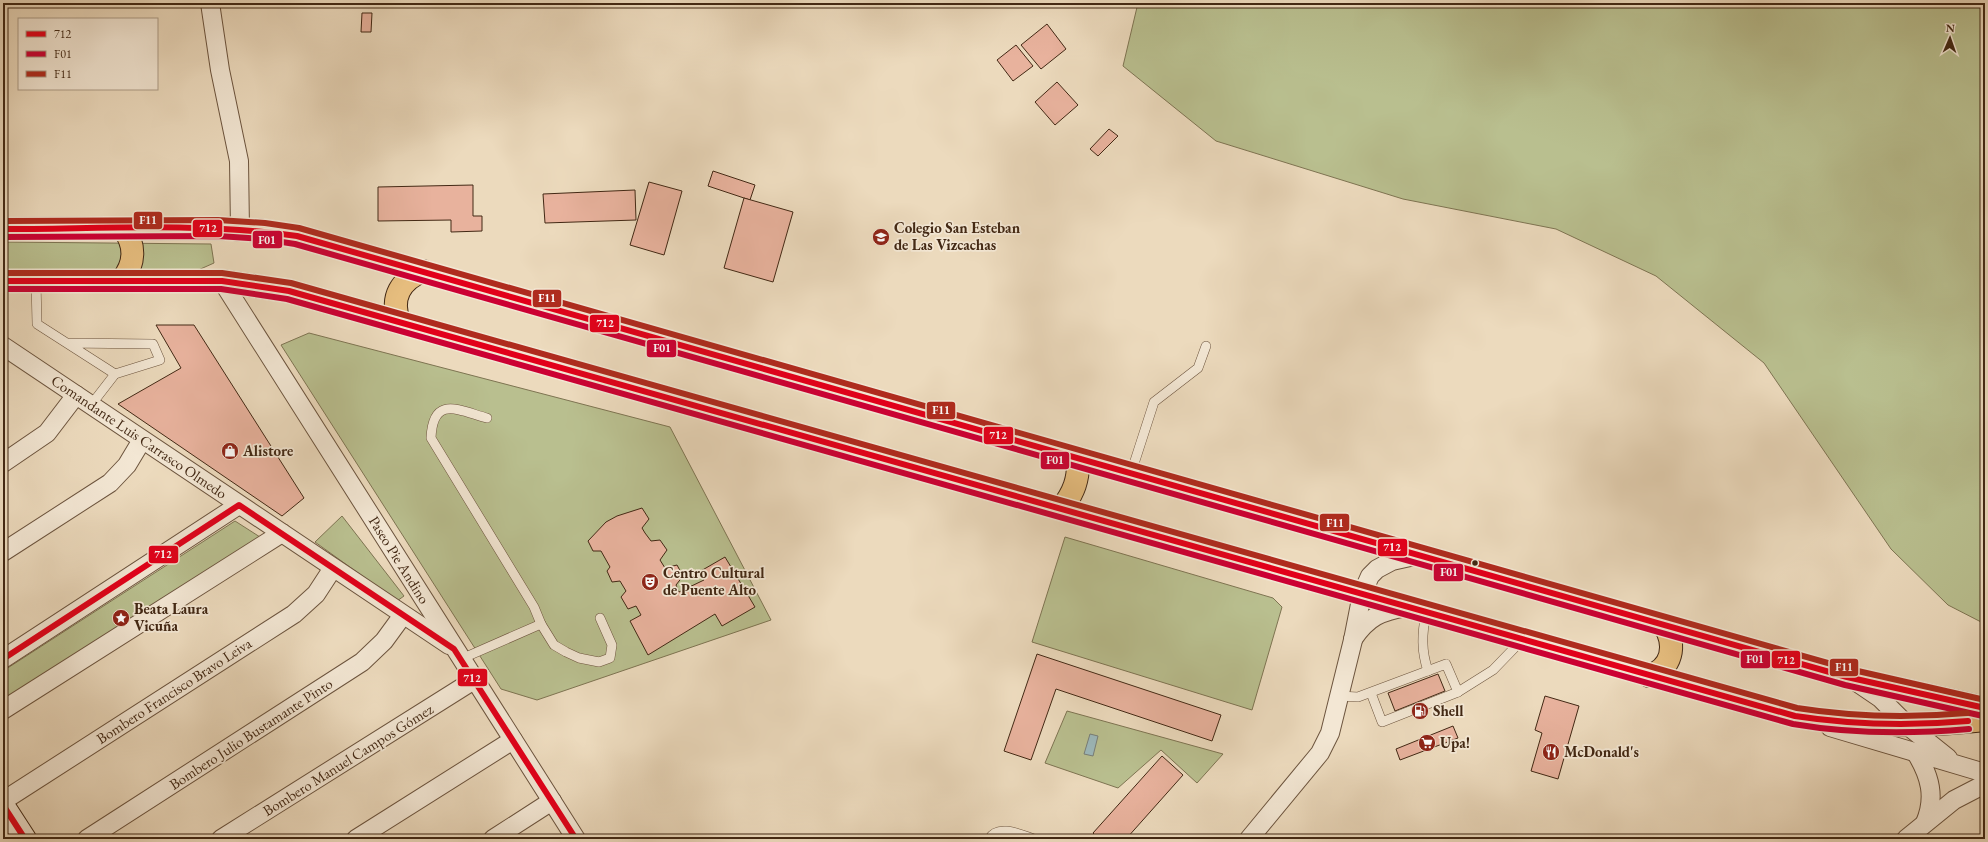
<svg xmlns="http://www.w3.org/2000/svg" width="1988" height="842" viewBox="0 0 1988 842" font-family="'EB Garamond',serif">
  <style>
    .green { fill: #b9bf8f; stroke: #7e7452 }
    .water { fill: #9cb8bb; stroke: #787e78 }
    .building { fill: #e8b29d; stroke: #422814 }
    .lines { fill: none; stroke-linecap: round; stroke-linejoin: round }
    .lane-casing { stroke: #6c543e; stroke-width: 10 }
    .street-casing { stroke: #6c543e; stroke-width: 20 }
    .secondary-casing { stroke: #422814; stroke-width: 24 }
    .primary-casing { stroke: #422814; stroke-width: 24 }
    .lane { stroke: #f3e7d4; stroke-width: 9 }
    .street { stroke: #f3e7d4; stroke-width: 18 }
    .secondary { stroke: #f3e7d4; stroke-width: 22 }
    .primary { stroke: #e6bd7e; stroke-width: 22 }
    .bus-1-casing { stroke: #f3e7d4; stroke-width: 9 }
    .bus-2-casing { stroke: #f3e7d4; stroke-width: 9 }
    .bus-3-casing { stroke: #f3e7d4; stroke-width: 9 }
    .bus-1 { stroke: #e2001a; stroke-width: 6 }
    .bus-2 { stroke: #c03; stroke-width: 6 }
    .bus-3 { stroke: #af2b1e; stroke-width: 6 }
    .bus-dot { fill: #422814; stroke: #f3e7d4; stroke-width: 1.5 }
    .labels { text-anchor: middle; stroke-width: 3.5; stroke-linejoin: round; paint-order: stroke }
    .poi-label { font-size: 15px; font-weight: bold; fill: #422814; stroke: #f3e7d4; text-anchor: start }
    .street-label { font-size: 15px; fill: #422814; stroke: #f3e7d4 }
    .line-badge { stroke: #f3e7d4; stroke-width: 1.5 }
    .badge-label { font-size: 11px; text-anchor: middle; font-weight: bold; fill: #fff }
  </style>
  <rect width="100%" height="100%" fill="#ecdabd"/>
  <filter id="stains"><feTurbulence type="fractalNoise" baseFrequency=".005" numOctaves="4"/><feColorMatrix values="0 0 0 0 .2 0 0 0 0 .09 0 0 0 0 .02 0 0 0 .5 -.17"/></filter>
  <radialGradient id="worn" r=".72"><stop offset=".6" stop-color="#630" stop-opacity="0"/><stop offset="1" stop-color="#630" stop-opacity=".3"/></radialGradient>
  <g class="green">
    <path d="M1138 3H1985V624L1948 605 1891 549 1764 363 1656 276 1556 229 1403 199 1216 141 1123 66Z"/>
    <path d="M3 242 211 244 214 263 196 271 3 272Z"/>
    <path d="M309 333 670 427 771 620 537 700 501 689 281 345Z"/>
    <path d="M342 516 404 596 397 601 315 542Z"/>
    <path d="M235 521 260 537 3 703V671Z"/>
    <path d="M1065 537 1273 598 1282 607 1252 710 1032 642Z"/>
    <path d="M1067 711 1223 754 1197 783 1161 750 1118 788 1045 763Z"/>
  </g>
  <path class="water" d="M1090 734 1098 736 1093 756 1084 754Z"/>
  <g class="building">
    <path d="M362 13H372L371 32H361Z"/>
    <path d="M1047 24 1066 49 1041 69 1021 45Z"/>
    <path d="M1016 45 1033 66 1013 81 997 60Z"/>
    <path d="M1057 82 1078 105 1055 125 1035 102Z"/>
    <path d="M1109 129 1118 136 1098 156 1090 149Z"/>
    <path d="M713 171 755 185 750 200 708 186Z"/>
    <path d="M649 182 682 191 664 255 630 245Z"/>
    <path d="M473 185V216H482V231L451 232V220L378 221V187Z"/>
    <path d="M635 190 636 220 545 223 543 194Z"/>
    <path d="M744 198 793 212 773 282 724 268Z"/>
    <path d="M156 325H194L304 498 282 516 118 404 181 368Z"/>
    <path d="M642 508 649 519 642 528 645 533 651 541 660 540 667 550 660 560 665 568 677 565 683 576 676 585 679 592 704 580 699 572 725 557 755 607 722 626 715 614 648 655 630 621 641 615 636 606 628 609 621 597 626 591 620 581 612 582 607 571 610 567 601 551H593L588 541 606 522 617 516Z"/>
    <path d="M1037 654 1221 715 1212 741 1056 689 1031 760 1004 751Z"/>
    <path d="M1438 674 1445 691 1395 711 1388 693Z"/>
    <path d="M1545 696 1579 706 1558 779 1531 771 1542 733 1535 730Z"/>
    <path d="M1453 726 1458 738 1400 760 1396 749Z"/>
    <path d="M1162 756 1183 775 1126 839H1099L1093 833Z"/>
  </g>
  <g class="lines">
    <defs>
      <g id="lane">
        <path d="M36 281 37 324 115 374 160 360 153 344 67 343"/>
        <path d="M91 405 115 374"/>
        <path d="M1131 473 1154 402 1198 368 1206 346"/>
        <path d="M1426 612C1422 634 1421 650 1428 671"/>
        <path d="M541 624 554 645 566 652 579 658 599 662 610 658 612 645 600 618"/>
        <path d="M461 659 541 624 534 607 431 438C433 395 458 410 487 418"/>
        <path d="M1371 693 1382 722 1458 692 1493 670 1522 640"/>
        <path d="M1339 696 1358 697 1446 664 1458 692"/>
        <path d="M989 839C998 823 1022 835 1034 839"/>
      </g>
      <g id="street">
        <path d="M210 3 220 70 239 161 240 229"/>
        <path d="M222 281 576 839"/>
        <path d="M3 346 449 645"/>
        <path d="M3 463 47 433 76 395"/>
        <path d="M3 552 110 483 127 465 142 440"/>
        <path d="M1353 639C1368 617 1381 611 1407 607"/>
        <path d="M3 659 239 505"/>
        <path d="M1855 681 1880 698 1908 726 1948 758"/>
        <path d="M3 710 282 533"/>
        <path d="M1830 727 1985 773"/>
        <path d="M1916 753C1930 776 1936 797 1925 823"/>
        <path d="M3 801 294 614 316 594 333 568"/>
        <path d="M87 839 362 662 384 641 403 615"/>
        <path d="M221 839 474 680"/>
        <path d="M356 839 513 740"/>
        <path d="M493 839 552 801"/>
        <path d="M1249 839 1320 753 1330 733 1353 640 1362 594 1370 576 1377 569 1392 561 1419 555"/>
        <path d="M1906 839 1954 800 1985 784"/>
      </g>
      <path id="secondary" d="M3 805 25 839"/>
      <g id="primary">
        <path d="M3 229 218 228 264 231 297 236 1847 677 1985 708"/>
        <path d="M122 280C135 264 136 245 123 228"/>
        <path d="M3 281H222L289 291 1795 716C1858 727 1921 727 1985 720"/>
        <path d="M399 321C390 297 401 280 423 271"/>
        <path d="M1061 509C1074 493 1079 479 1078 458"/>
        <path d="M1649 676C1672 668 1677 646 1664 625"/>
      </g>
    </defs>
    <use href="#lane" class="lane-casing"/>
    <use href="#street" class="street-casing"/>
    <use href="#secondary" class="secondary-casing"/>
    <use href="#primary" class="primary-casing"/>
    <use href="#lane" class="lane"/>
    <use href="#street" class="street"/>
    <use href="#secondary" class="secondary"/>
    <use href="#primary" class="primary"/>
    <defs>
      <g id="bus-1">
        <path d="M3 229C99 229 202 222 297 236L1847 677 1985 708"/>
        <path d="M3 281H222L289 291 1795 716C1853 725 1910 726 1968 721"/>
        <path d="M3 659 239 505 454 649 576 839"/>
        <path d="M3 805 25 839"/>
      </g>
      <g id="bus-2">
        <path d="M3 237 218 236 263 239 295 244 1845 685 1983 716"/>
        <path d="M3 289H221L287 299 1793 724C1851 734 1910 734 1969 729"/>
      </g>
      <g id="bus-3">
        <path d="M3 221 218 220 265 223 299 228 1849 669 1985 700"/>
        <path d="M3 273H222L291 283 1797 708C1854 717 1910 718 1967 713"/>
      </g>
    </defs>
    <use href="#bus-1" class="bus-1-casing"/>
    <use href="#bus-2" class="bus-2-casing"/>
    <use href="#bus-3" class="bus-3-casing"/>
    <use href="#bus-1" class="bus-1"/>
    <use href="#bus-2" class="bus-2"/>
    <use href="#bus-3" class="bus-3"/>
  </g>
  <defs>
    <symbol id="school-disc" viewBox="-11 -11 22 22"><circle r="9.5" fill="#8f2418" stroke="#f3e7d4"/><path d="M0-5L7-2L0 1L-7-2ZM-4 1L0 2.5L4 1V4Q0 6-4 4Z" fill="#fff"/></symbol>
    <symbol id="shop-disc" viewBox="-11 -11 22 22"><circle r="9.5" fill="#8f2418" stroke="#f3e7d4"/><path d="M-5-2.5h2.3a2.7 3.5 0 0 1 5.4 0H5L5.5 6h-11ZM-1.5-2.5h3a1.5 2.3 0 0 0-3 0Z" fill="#fff"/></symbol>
    <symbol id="theatre-disc" viewBox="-11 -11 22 22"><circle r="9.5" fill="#8f2418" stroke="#f3e7d4"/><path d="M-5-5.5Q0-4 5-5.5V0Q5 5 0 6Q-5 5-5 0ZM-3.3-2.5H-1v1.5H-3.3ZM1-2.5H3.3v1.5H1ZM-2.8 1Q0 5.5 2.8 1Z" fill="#fff"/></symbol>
    <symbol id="sight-disc" viewBox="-11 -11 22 22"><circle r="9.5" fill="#8f2418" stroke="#f3e7d4"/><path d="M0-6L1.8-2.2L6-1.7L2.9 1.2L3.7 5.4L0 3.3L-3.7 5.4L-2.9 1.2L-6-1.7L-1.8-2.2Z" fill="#fff"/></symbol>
    <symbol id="fuel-disc" viewBox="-11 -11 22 22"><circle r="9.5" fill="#8f2418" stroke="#f3e7d4"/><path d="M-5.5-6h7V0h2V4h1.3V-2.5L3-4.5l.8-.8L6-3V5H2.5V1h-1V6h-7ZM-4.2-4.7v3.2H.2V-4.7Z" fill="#fff"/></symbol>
    <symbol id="supermarket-disc" viewBox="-11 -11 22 22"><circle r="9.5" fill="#8f2418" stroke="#f3e7d4"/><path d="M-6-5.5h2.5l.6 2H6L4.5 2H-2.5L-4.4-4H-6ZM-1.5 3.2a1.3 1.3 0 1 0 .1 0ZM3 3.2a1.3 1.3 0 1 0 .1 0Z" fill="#fff"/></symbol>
    <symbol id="restaurant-disc" viewBox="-11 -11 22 22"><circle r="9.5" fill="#8f2418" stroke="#f3e7d4"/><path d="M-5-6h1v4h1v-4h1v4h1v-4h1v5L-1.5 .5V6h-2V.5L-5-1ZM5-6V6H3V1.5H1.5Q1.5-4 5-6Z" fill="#fff"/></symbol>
  </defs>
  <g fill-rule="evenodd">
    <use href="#school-disc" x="871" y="227" width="20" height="20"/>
    <use href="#shop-disc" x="220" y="441" width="20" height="20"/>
    <use href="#theatre-disc" x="640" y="572" width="20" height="20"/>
    <use href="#sight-disc" x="111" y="608" width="20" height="20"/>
    <use href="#fuel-disc" x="1410" y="701" width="20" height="20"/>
    <use href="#supermarket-disc" x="1417" y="733" width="20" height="20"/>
    <use href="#restaurant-disc" x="1541" y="742" width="20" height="20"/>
  </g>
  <circle class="bus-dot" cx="1475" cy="563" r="3.5"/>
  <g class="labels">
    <g class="poi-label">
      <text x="894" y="233">Colegio San Esteban<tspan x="894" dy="17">de Las Vizcachas</tspan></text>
      <text x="243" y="456">Alistore</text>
      <text x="663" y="578">Centro Cultural<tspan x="663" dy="17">de Puente Alto</tspan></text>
      <text x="134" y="614">Beata Laura<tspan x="134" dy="17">Vicuña</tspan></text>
      <text x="1433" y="716">Shell</text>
      <text x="1440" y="748">Upa!</text>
      <text x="1564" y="757">McDonald's</text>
    </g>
    <g class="street-label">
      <text transform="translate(139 437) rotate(34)" y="5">Comandante Luis Carrasco Olmedo</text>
      <text transform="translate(399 560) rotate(58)" y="5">Paseo Pie Andino</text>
      <text transform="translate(174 691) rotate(-33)" y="5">Bombero Francisco Bravo Leiva</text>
      <text transform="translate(251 734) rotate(-33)" y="5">Bombero Julio Bustamante Pinto</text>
      <text transform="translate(348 760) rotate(-32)" y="5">Bombero Manuel Campos Gómez</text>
    </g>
  </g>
  <g class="line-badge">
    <rect x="133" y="211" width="30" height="19" rx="4" fill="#af2b1e"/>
    <rect x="192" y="219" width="31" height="19" rx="4" fill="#e2001a"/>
    <rect x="252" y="230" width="31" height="19" rx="4" fill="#c03"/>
    <rect x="532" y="289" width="30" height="19" rx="4" fill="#af2b1e"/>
    <rect x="589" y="314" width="31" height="19" rx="4" fill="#e2001a"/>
    <rect x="646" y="339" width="31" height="19" rx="4" fill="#c03"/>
    <rect x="926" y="401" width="30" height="19" rx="4" fill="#af2b1e"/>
    <rect x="983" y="426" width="31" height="19" rx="4" fill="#e2001a"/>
    <rect x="1040" y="451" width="30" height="19" rx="4" fill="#c03"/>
    <rect x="1319" y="513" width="31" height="19" rx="4" fill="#af2b1e"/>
    <rect x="1377" y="538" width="31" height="19" rx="4" fill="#e2001a"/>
    <rect x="148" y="545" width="31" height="19" rx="4" fill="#e2001a"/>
    <rect x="1433" y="563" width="31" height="19" rx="4" fill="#c03"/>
    <rect x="1740" y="650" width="31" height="19" rx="4" fill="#c03"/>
    <rect x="1771" y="650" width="30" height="19" rx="4" fill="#e2001a"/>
    <rect x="1829" y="658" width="30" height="19" rx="4" fill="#af2b1e"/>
    <rect x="457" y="668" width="31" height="19" rx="4" fill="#e2001a"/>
  </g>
  <g class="badge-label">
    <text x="148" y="224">F11</text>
    <text x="208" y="232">712</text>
    <text x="267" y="244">F01</text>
    <text x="547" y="302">F11</text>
    <text x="605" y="327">712</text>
    <text x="662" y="352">F01</text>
    <text x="941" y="414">F11</text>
    <text x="998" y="439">712</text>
    <text x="1055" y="464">F01</text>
    <text x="1335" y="527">F11</text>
    <text x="1392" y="551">712</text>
    <text x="163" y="558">712</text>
    <text x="1449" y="576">F01</text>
    <text x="1755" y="663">F01</text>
    <text x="1786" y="664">712</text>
    <text x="1844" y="671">F11</text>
    <text x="472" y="682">712</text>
  </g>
  <rect width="1988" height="842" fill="none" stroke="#ecdabd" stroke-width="16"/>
  <rect x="4" y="4" width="1980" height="834" fill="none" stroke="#422814" stroke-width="2"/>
  <rect x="8" y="8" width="1972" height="826" fill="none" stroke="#422814"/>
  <rect x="18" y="18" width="140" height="72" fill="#f3e7d4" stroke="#ac9b87"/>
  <rect x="26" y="31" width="20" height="6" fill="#e2001a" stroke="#ac9b87"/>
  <text x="54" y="38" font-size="12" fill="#422814">712</text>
  <rect x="26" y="51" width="20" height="6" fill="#cc0033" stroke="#ac9b87"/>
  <text x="54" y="58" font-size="12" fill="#422814">F01</text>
  <rect x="26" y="71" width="20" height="6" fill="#af2b1e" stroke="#ac9b87"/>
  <text x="54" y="78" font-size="12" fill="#422814">F11</text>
  <g transform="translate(1950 38) rotate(2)" stroke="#f3e7d4" stroke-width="3" paint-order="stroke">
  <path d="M0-3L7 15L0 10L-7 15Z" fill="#422814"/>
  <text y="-6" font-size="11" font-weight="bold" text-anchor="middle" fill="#422814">N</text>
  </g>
  <rect width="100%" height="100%" filter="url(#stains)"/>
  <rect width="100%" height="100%" fill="url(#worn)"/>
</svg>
